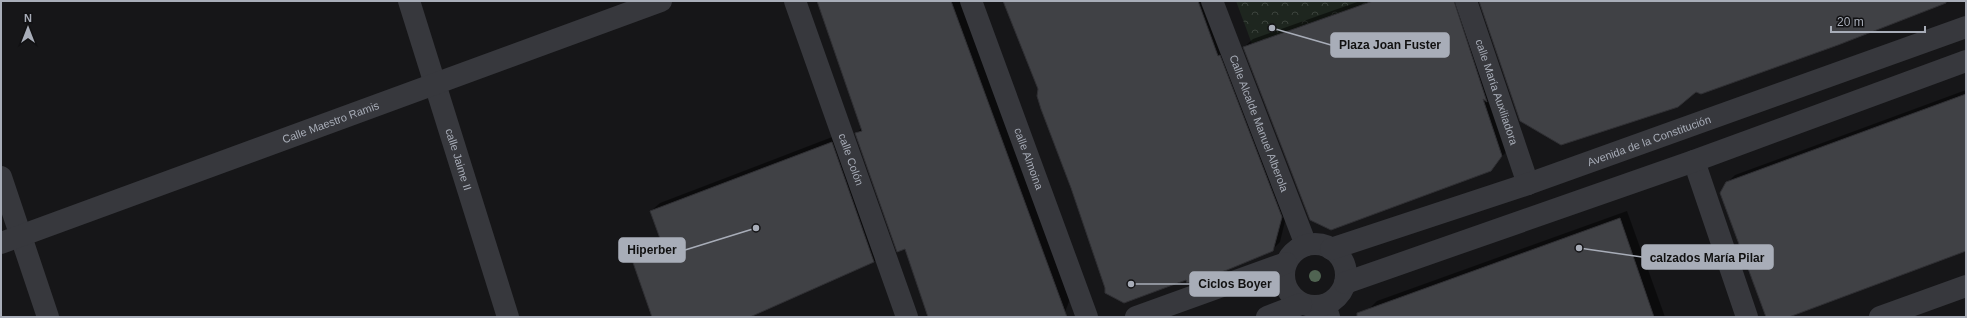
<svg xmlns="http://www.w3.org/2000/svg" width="1967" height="318" viewBox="0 0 1967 318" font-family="Helvetica,sans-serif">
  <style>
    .park { fill: url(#park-crowns) }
    .shadow { fill: #0007 }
    .building { fill: #404145; stroke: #303034 }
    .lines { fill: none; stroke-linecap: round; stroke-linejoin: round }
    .minor { stroke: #37383d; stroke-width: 22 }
    .tertiary { stroke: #37383d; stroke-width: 22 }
    .tree { fill: #506452 }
    .labels { text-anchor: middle; stroke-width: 3; stroke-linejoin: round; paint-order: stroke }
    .street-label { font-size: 11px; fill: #a8adb8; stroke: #111113 }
    .leader { fill: none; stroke: #a8adb8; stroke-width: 1.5 }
    .callout-dot { fill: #a8adb8; stroke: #111113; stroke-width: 1.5 }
    .callout { fill: #a8adb8; stroke: #a8adb8; stroke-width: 1.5 }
    .callout-label { font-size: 12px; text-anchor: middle; font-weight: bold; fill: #111 }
  </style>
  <defs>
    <pattern id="park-crowns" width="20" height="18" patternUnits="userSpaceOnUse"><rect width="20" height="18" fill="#1e261f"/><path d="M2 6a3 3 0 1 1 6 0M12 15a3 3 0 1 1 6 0" fill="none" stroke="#3c433d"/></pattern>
  </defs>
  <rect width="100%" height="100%" fill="#161618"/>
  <path class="park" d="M1236 1H1373L1252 44Z"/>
  <g class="shadow">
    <path d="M818 1H961L1070 299 1065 312 1060 317H930L906 248 856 133 862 128Z"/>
    <path d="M1005 1H1208L1288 209 1280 242 1272 250 1108 294 1038 96 1039 89Z"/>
    <path d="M1360 1H1464L1510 147 1491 170 1244 47 1253 39Z"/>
    <path d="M1966 90V250L1785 317H1773L1727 183 1735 175Z"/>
    <path d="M840 134 882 253 874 262 747 317H653L631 254 639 245 661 239 651 211 660 203Z"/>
    <path d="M1627 211 1665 317H1366L1369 309 1377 301Z"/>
  </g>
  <g class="building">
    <path d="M817 1H951L1067 317H928L905 249 897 252 855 133 862 131Z"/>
    <path d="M1003 1H1198L1218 56 1220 55 1282 217 1273 251 1227 270 1187 283 1186 280 1124 303 1105 293V288L1071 188 1041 109 1037 96 1038 89Z"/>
    <path d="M1373 1H1454L1487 102 1483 99 1502 156 1491 171 1331 230 1310 220 1243 47Z"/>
    <path d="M1479 1H1946V3L1838 45 1701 94 1696 92 1678 107 1561 145 1520 121Z"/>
    <path d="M1966 94V251L1789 317H1766L1720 193 1726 182Z"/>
    <path d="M832 142 874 262 750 317H652L630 254 662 244 650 211Z"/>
    <path d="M1620 218 1654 317H1357V313Z"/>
  </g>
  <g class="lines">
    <g class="minor">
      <path id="s1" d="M409 1 508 317"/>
      <path id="s2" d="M795 1 907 317"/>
      <path id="s3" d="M971 1 1087 317"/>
      <path id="s4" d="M1212 1 1306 245"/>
      <path id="s5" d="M1466 1 1528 184"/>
      <path d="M1694 161 1747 317"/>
      <path d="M1 177 48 317"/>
      <path id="s6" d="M1 243 661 1"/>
      <path d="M1325 305 1329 317"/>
      <path d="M1880 317 1966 286"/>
    </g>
    <g class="tertiary">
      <circle cx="1315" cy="275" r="31"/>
      <path id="s7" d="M1331 249 1528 184 1966 27"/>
      <path d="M1345 283 1694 161 1966 61"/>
      <path d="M1136 317 1286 263"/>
      <path d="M1267 317 1301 304"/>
    </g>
  </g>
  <circle class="tree" cx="1315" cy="276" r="6"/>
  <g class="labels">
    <g class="street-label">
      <text dy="4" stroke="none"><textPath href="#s5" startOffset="96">calle María Auxiliadora</textPath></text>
      <text dy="4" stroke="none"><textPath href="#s6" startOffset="351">Calle Maestro Ramis</textPath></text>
      <text dy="4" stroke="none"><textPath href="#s4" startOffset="131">Calle Alcalde Manuel Alberola</textPath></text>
      <text dy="4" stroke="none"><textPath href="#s7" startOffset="336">Avenida de la Constitución</textPath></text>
      <text dy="4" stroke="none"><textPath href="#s1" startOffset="166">calle Jaime II</textPath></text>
      <text dy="4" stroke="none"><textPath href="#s2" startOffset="168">calle Colón</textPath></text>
      <text dy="4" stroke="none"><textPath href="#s3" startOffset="168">calle Almoina</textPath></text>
    </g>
  </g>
  <path class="leader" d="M1272 28L1331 45M756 228L685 250M1579 248L1642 257M1131 284L1190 284"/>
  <g class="callout-dot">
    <circle cx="1272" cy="28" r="4"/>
    <circle cx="756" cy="228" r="4"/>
    <circle cx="1579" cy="248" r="4"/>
    <circle cx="1131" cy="284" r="4"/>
  </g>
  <g class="callout">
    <rect x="1331" y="33" width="118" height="24" rx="4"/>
    <rect x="619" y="238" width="66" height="24" rx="4"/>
    <rect x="1642" y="245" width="131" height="24" rx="4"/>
    <rect x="1190" y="272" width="89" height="24" rx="4"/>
  </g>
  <g class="callout-label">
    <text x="1390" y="49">Plaza Joan Fuster</text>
    <text x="652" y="254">Hiperber</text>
    <text x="1707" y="262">calzados María Pilar</text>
    <text x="1235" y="288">Ciclos Boyer</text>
  </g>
  <rect width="1967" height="318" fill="none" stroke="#a8adb8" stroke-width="4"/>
  <g transform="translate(28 28)" stroke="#111113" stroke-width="3" paint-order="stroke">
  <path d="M0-3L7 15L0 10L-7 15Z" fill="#a8adb8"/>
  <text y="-6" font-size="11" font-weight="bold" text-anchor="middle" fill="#a8adb8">N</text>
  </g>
  <path d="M1831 26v6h94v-6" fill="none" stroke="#a8adb8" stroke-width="2"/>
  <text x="1837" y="26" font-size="12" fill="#a8adb8" stroke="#111113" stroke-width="3" paint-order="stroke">20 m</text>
</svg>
